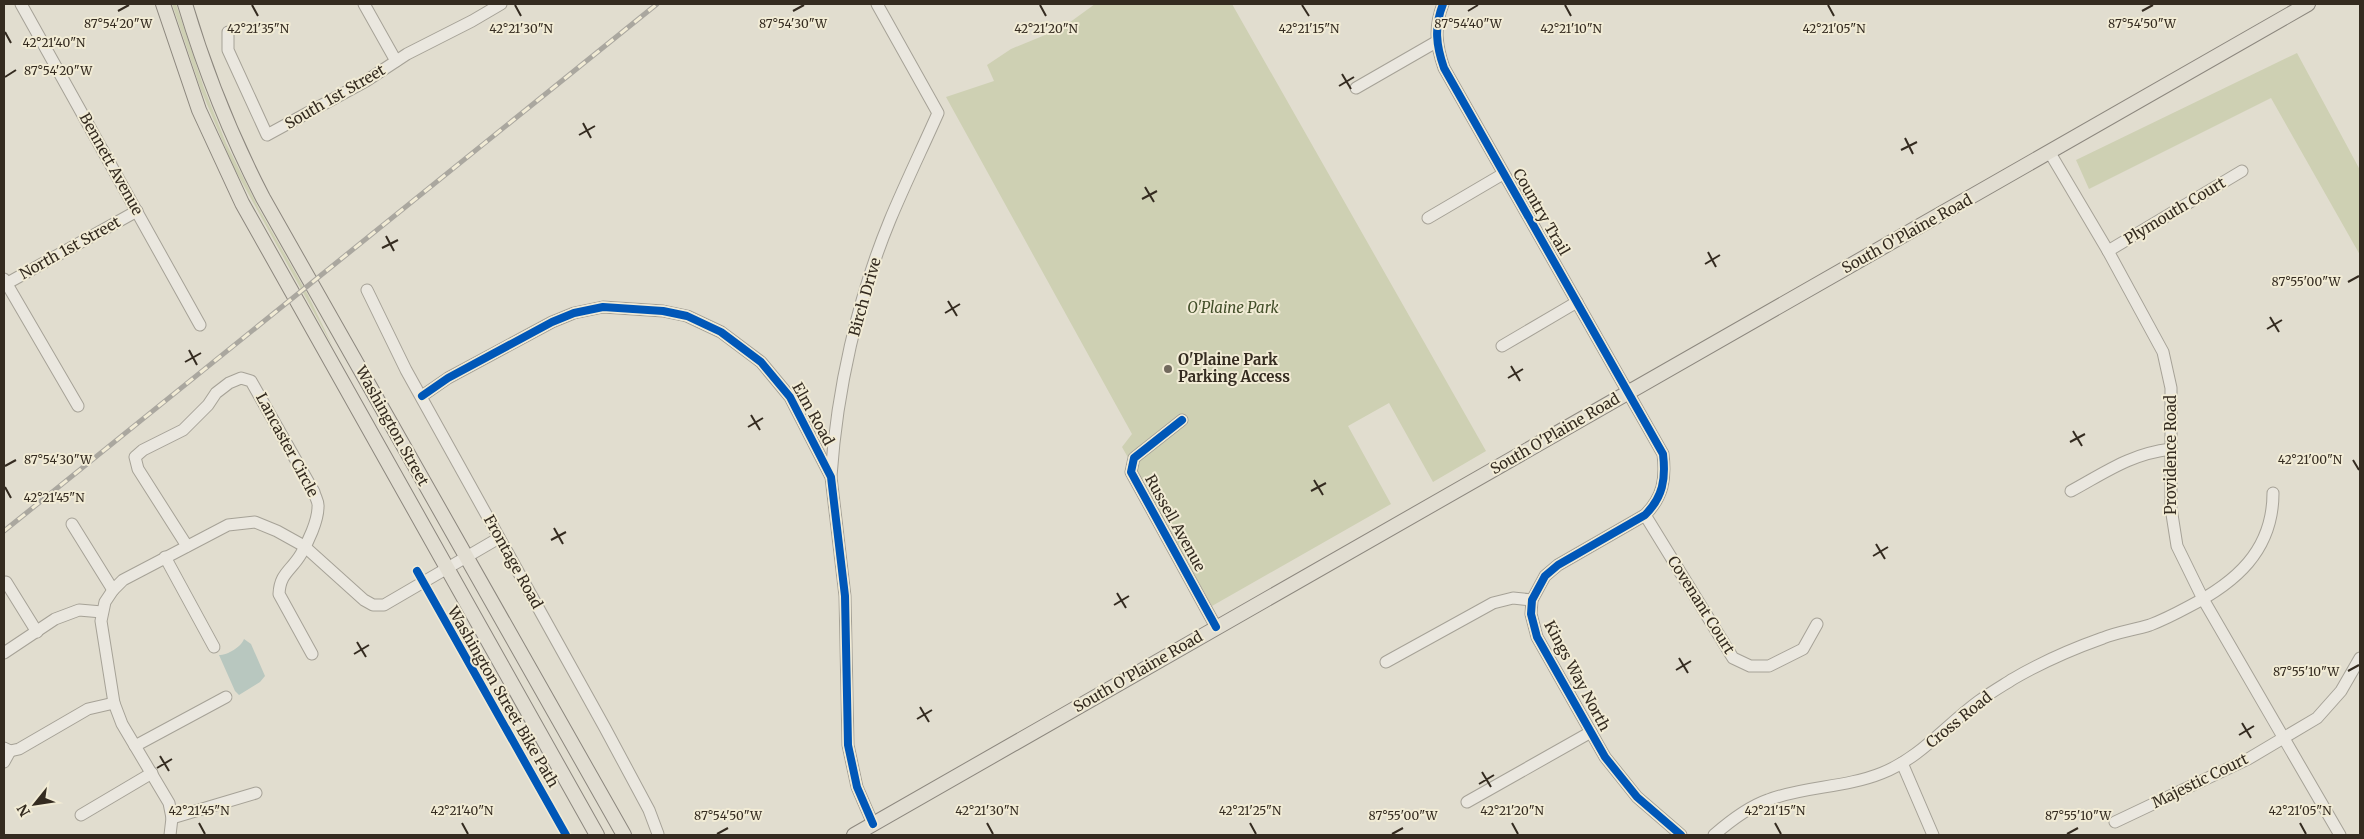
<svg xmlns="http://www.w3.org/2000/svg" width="2364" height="839" viewBox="0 0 2364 839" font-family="Merriweather,serif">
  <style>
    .green { fill: #ced0b3 }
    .water { fill: #b8c7bf }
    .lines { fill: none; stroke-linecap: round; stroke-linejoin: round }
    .minor-casing { stroke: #a6a297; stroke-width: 13 }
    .major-casing { stroke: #8c877e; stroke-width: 16 }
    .minor { stroke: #eae7df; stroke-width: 11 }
    .major { stroke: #e1ddd1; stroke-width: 14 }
    .rail-casing { stroke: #aaa79f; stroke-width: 5 }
    .rail { stroke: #f1ebd5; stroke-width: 3; stroke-dasharray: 9; stroke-linecap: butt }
    .cycleway-casing { stroke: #f1ebd5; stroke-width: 11 }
    .cycleway { stroke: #0057b8; stroke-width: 8 }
    .ticks { fill: none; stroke: #342b20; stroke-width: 2 }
    .poi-dot { fill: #71695d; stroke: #f1ebd5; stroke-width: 2 }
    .labels { text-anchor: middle; stroke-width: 4; stroke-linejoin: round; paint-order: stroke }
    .street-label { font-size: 15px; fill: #342b20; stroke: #f1ebd5 }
    .park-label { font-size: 15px; font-style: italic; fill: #424e29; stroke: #f1ebd5 }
    .poi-label { font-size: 15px; font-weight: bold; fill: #342b20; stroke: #f1ebd5; text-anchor: start }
    .ticks-label { font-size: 12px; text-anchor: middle; fill: #342b20; stroke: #f1ebd5; stroke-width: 4; stroke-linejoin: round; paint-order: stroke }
  </style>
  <rect width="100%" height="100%" fill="#e1ddcf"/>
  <g class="green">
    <path d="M172 4H176L204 88 226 143 259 209 308 295 333 347 233 166 201 90Z"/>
    <path d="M1095 4H1232L1486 451 1433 482 1389 403 1348 426 1391 504 1212 606 1122 447 1132 434 946 97 994 81 987 65 1011 49 1062 28Z"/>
    <path d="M2297 53 2360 170V255L2271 98 2089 189 2076 160Z"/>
  </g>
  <path class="water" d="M244 639 251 644 265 676 260 682 239 695 235 691 219 655C228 655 241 647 244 639Z"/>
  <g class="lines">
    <defs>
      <g id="minor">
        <path d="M21 4 200 325"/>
        <path d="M364 4 396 61"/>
        <path d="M1443 4C1434 27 1436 45 1444 68L1663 454C1666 479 1663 497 1645 515L1558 565 1545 576 1532 600 1531 614 1537 637 1605 757 1637 797 1681 835"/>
        <path d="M228 32V50L267 135 366 81 407 54 472 21 501 4"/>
        <path d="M1356 88 1436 42"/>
        <path d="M2050 153 2108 251 2163 352 2171 388V508L2177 546 2203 599 2340 835"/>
        <path d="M1428 218 1503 174"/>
        <path d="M2108 251 2242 171"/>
        <path d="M4 279 78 406"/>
        <path d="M4 285 137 211"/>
        <path d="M367 290 406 370 605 728 649 810 658 834"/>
        <path d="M1502 346 1577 302"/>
        <path d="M422 396 448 378 552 322 574 313 603 307 663 311 687 316 721 332 761 362 790 397 831 477 845 596 848 745 857 787 873 824"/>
        <path d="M1182 420 1134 458 1131 472 1216 627"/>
        <path d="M831 476C837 390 857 300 890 220 905 184 922 149 938 113L877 4"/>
        <path d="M2071 491C2106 472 2130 454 2171 449"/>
        <path d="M1645 515 1733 658 1750 666H1769L1803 649 1817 624"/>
        <path d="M72 524 113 590"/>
        <path d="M187 546 138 469 135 457 143 450 183 430 208 405 216 393 229 383 241 378 251 381 314 492C315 497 319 502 318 507 318 521 308 542 301 554 291 571 280 573 279 594L312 654"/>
        <path d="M165 557 214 647"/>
        <path d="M6 582 37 632"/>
        <path d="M4 653 55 619 79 610 102 612"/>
        <path d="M1386 662 1493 603 1513 598 1532 600"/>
        <path d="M135 746 226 697"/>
        <path d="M4 748 10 751 19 749 88 709 114 703"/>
        <path d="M4 762 10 751"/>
        <path d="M1902 763 1933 835"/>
        <path d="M1467 802 1591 732"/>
        <path d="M81 815 152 773"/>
        <path d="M172 818 256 793"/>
        <path d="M2115 822 2248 759 2317 718 2341 691 2360 658"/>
        <path d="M170 835 172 818 169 803 122 724 114 703 101 621 105 602 113 590 123 580 228 525 255 522 277 531 304 546 364 600 373 605H384L499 538"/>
        <path d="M1714 835C1730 821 1748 807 1768 800 1804 786 1845 788 1882 773 1920 758 1946 725 1979 701 1990 693 2002 686 2013 679 2042 662 2072 649 2103 638 2118 632 2134 630 2150 625 2163 620 2175 614 2188 607 2235 583 2273 551 2273 493"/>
      </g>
      <g id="major">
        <path d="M163 4 199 110 242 203 597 835"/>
        <path d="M185 4C205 71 231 136 263 198L624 835"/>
        <path d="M854 835 2308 4"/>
      </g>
    </defs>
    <use href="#minor" class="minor-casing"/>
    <use href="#major" class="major-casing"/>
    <use href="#minor" class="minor"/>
    <use href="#major" class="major"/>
    <defs>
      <path id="rail" d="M4 531 657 4"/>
    </defs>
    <use href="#rail" class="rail-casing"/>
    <use href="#rail" class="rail"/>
    <defs>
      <g id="cycleway">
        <path d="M1443 4C1434 27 1436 45 1444 68L1663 454C1666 479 1663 497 1645 515L1558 565 1545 576 1532 600 1531 614 1537 637 1605 757 1637 797 1681 835"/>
        <path d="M422 396 448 378 552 322 574 313 603 307 663 311 687 316 721 332 761 362 790 397 831 477 845 596 848 745 857 787 873 824"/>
        <path d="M1182 420 1134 458 1131 472 1216 627"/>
        <path d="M417 571 566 835"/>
      </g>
    </defs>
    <use href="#cycleway" class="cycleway-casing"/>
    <use href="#cycleway" class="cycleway"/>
  </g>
  <path class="ticks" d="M252 5 258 16M515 5 521 16M1040 5 1046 16M1302 5 1309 16M1565 5 1571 16M1828 5 1834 16M118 11 129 5M793 11 804 5M1468 11 1478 5M2142 11 2153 5M5 32 11 43M1342 74 1351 89M5 77 16 70M1339 86 1354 77M583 123 591 138M579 135 595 126M1905 138 1913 154M1901 150 1917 142M1145 187 1154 202M1142 199 1157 191M386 236 394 251M382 248 398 240M1708 252 1716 267M1705 264 1720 255M2348 282 2359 276M948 301 957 316M945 313 960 304M2270 317 2279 332M2267 329 2282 320M189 350 197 365M185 362 201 353M1511 366 1520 381M1508 378 1523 369M751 415 760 430M748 427 763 418M2073 431 2082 446M2070 442 2085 434M2353 460 2359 470M5 466 16 460M1314 480 1323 495M5 487 11 498M1311 491 1326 483M554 528 563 544M551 540 566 532M1876 544 1885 559M1873 556 1888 547M1117 593 1126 608M1114 605 1129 596M357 642 366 657M354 654 369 645M1679 658 1688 673M1676 670 1691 661M2348 671 2359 665M920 707 929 722M917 719 932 710M2242 723 2251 738M2239 735 2254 726M160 756 169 771M157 768 172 759M1482 772 1491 787M1479 784 1494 775M199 823 205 834M462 823 468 834M987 823 993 834M1250 823 1256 834M1512 823 1518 834M1775 823 1781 834M2300 823 2306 834M717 834 728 828M1392 834 1403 828M2067 834 2078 828"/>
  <circle class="poi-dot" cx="1168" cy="369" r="5"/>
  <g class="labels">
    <g class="street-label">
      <text transform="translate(335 97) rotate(-30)" y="5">South 1st Street</text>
      <text transform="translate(111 164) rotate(61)" y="5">Bennett Avenue</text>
      <text transform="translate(2175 211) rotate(-31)" y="5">Plymouth Court</text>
      <text transform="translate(1541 212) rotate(60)" y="5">Country Trail</text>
      <text transform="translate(1907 234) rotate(-29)" y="5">South O'Plaine Road</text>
      <text transform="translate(70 248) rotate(-29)" y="5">North 1st Street</text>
      <text transform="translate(865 297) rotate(-74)" y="5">Birch Drive</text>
      <text transform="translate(813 414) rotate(61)" y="5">Elm Road</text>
      <text transform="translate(392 426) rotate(61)" y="5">Washington Street</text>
      <text transform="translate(1555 434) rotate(-30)" y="5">South O'Plaine Road</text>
      <text transform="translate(287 445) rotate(62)" y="5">Lancaster Circle</text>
      <text transform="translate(2171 455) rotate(-90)" y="5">Providence Road</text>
      <text transform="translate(1175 523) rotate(61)" y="5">Russell Avenue</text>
      <text transform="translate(513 562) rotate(61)" y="5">Frontage Road</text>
      <text transform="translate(1701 605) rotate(58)" y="5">Covenant Court</text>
      <text transform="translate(1138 672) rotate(-30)" y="5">South O'Plaine Road</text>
      <text transform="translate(1577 676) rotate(62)" y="5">Kings Way North</text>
      <text transform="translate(503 697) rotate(60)" y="5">Washington Street Bike Path</text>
      <text transform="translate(1959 720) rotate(-39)" y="5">Cross Road</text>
      <text transform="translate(2200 781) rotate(-26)" y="5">Majestic Court</text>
    </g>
    <g class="park-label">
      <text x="1233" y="313">O'Plaine Park</text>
    </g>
    <g class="poi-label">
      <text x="1178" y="365">O'Plaine Park<tspan x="1178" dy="17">Parking Access</tspan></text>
    </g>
  </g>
  <g class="ticks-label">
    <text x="118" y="28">87°54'20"W</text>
    <text x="1468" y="28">87°54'40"W</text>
    <text x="2142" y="28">87°54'50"W</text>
    <text x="793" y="28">87°54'30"W</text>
    <text x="258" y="33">42°21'35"N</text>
    <text x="521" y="33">42°21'30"N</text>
    <text x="1046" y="33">42°21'20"N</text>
    <text x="1309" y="33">42°21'15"N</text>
    <text x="1571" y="33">42°21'10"N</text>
    <text x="1834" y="33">42°21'05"N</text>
    <text x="54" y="47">42°21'40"N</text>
    <text x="58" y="75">87°54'20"W</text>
    <text x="2306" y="286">87°55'00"W</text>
    <text x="2310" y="464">42°21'00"N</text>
    <text x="58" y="464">87°54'30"W</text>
    <text x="54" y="502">42°21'45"N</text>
    <text x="2306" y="676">87°55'10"W</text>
    <text x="199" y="815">42°21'45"N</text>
    <text x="462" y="815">42°21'40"N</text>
    <text x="987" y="815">42°21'30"N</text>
    <text x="1250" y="815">42°21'25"N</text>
    <text x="1512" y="815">42°21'20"N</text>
    <text x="1775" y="815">42°21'15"N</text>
    <text x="2300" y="815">42°21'05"N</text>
    <text x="728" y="820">87°54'50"W</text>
    <text x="1403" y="820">87°55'00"W</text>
    <text x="2078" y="820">87°55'10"W</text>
  </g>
  <rect width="2364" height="839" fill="none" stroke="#342b20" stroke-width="10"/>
  <g transform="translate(35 804) rotate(240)" stroke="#f1ebd5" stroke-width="4" paint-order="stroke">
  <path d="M0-4L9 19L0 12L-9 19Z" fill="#342b20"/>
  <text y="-8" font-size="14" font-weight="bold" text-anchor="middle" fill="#342b20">N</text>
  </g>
</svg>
